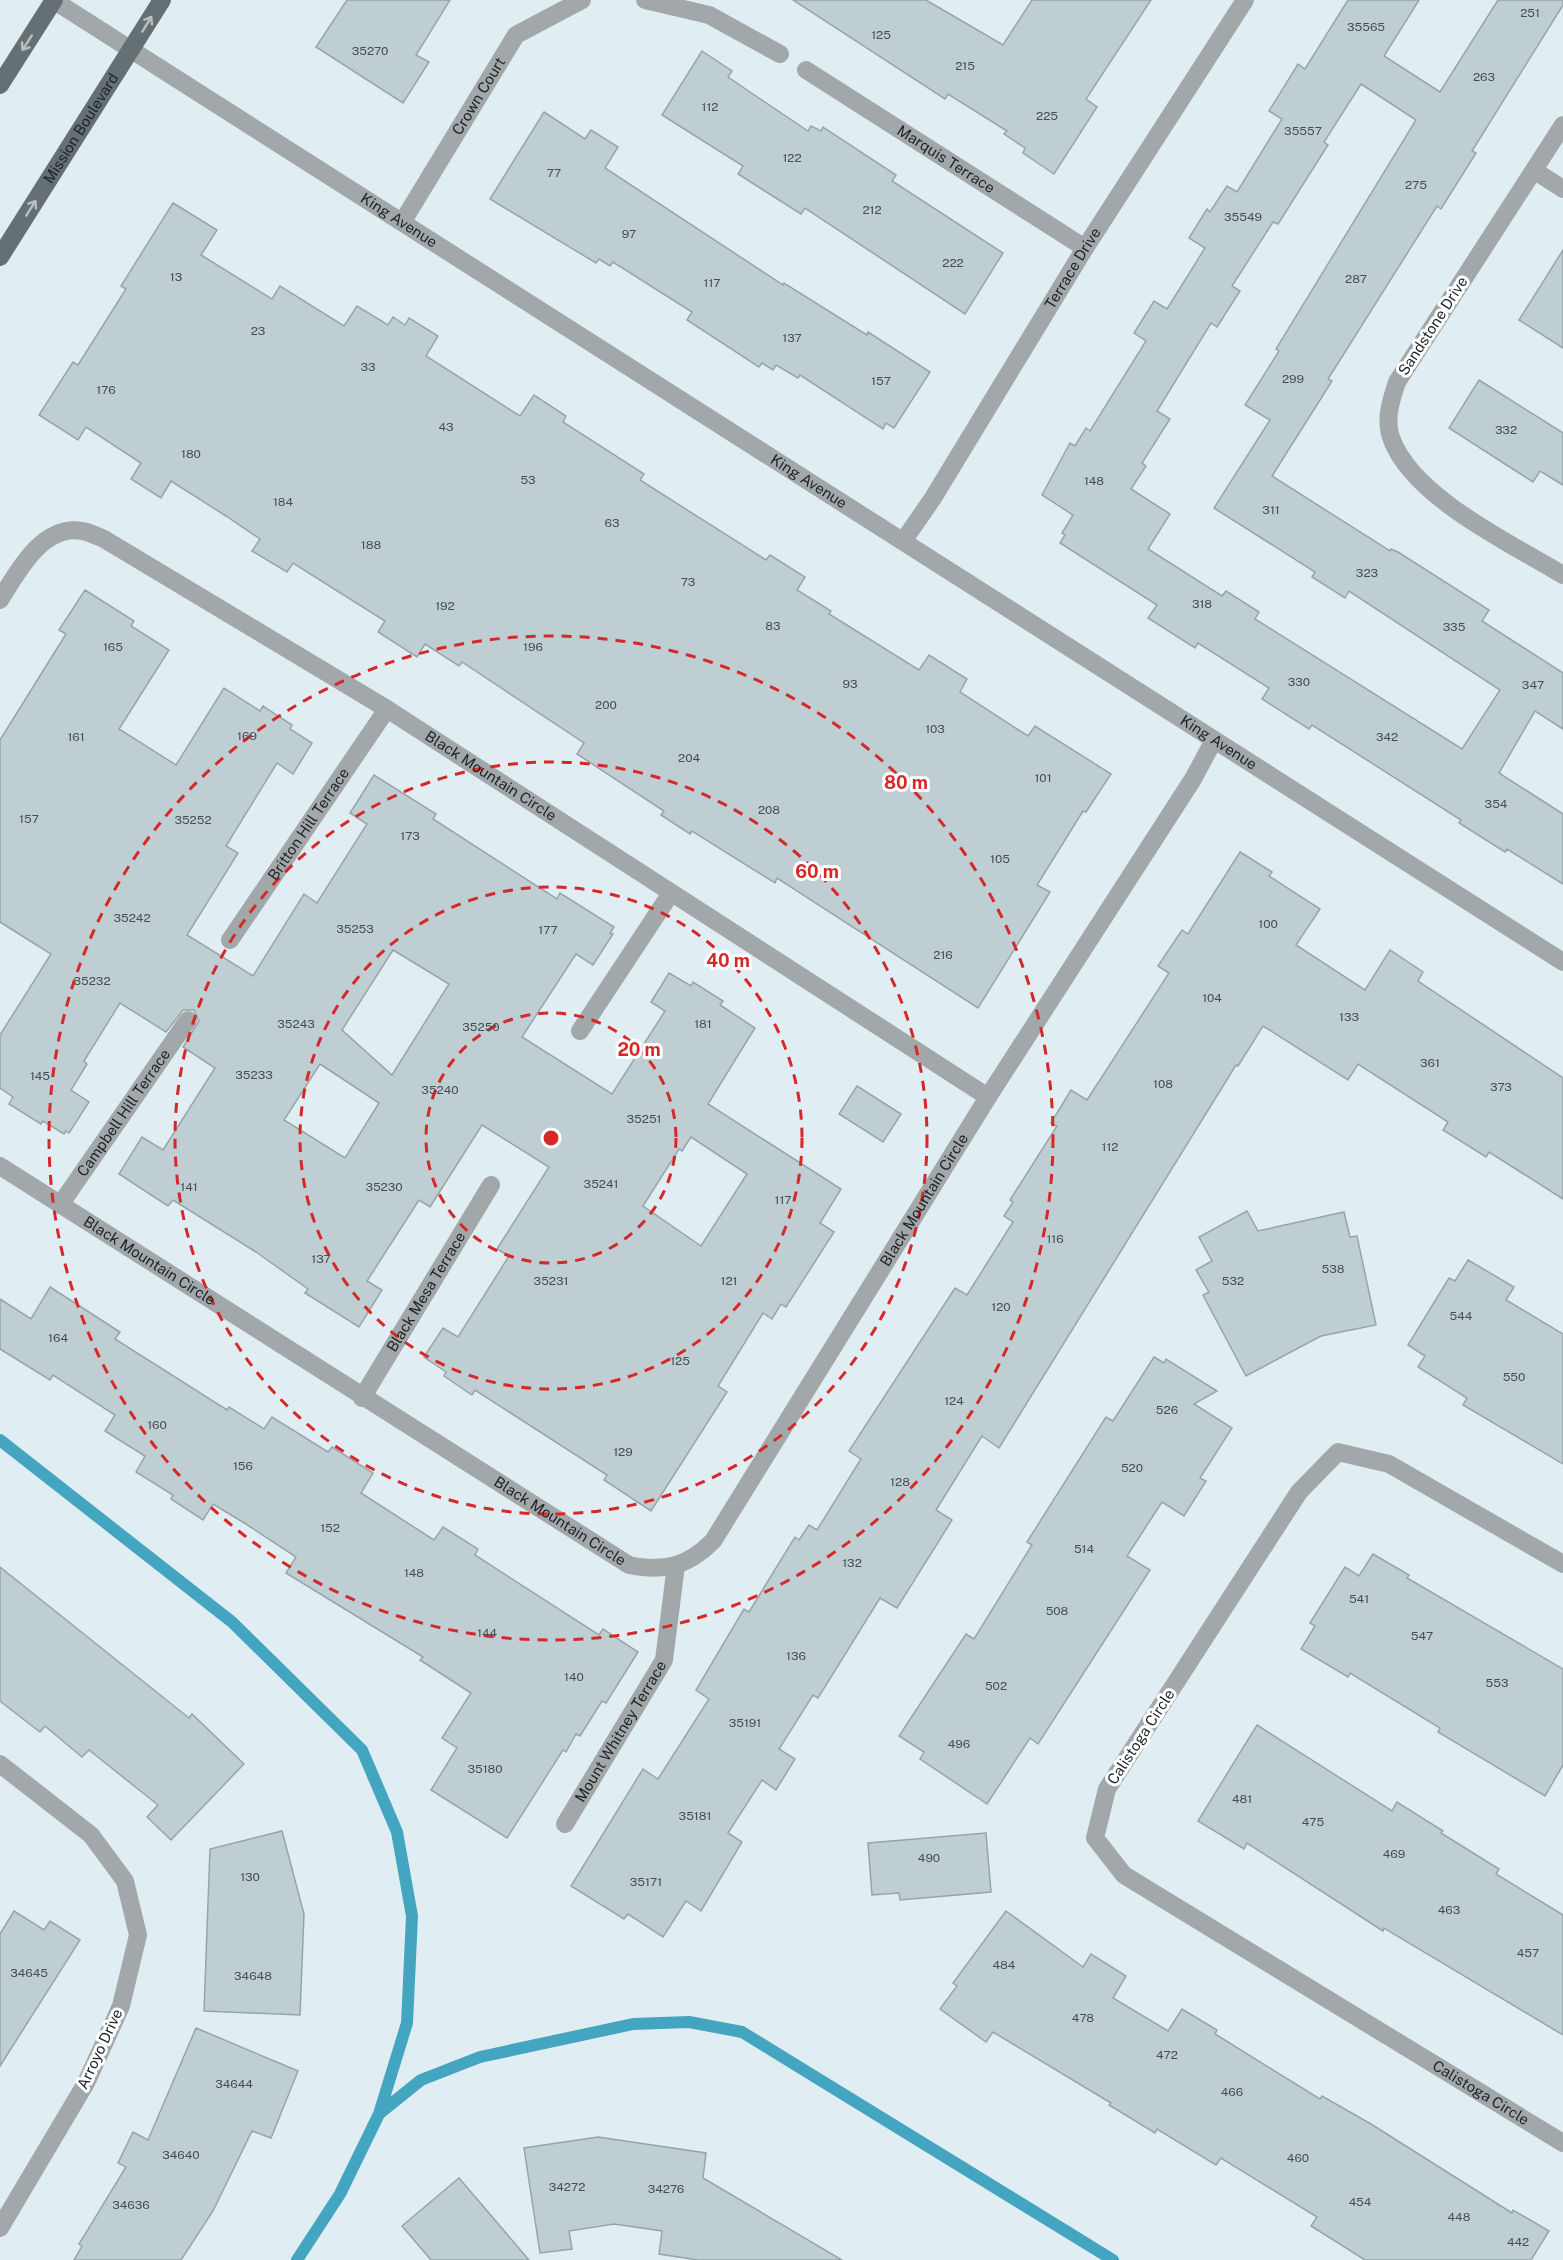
<svg xmlns="http://www.w3.org/2000/svg" width="1563" height="2260" viewBox="0 0 1563 2260" font-family="'Public Sans',sans-serif">
  <style>
    .lines { fill: none; stroke-linecap: round; stroke-linejoin: round }
    .stream { stroke: #44a5c1; stroke-width: 12 }
    .building { fill: #bfced2; stroke: #97a5a9; stroke-width: 1.5; fill-rule: evenodd }
    .minor { stroke: #a2a8aa; stroke-width: 18 }
    .major { stroke: #657074; stroke-width: 18 }
    .oneway { stroke: #babfc0 }
    .ring { fill: none; stroke: #d62828; stroke-width: 3; stroke-dasharray: 10 8 }
    .labels { text-anchor: middle; stroke-width: 6; stroke-linejoin: round; paint-order: stroke }
    .number-label { font-size: 12px; fill: #464e50 }
    .street-label { font-size: 15px; fill: #1e2325; stroke: #fff }
    .centre { fill: #d62828; stroke: #fff; stroke-width: 3 }
    .ring-label { font-size: 18px; text-anchor: middle; font-weight: bold; fill: #d62828; stroke: #fff; stroke-width: 6; stroke-linejoin: round; paint-order: stroke }
  </style>
  <rect width="100%" height="100%" fill="#e0eef3"/>
  <g class="lines">
    <g class="stream">
      <path d="M0 1440 232 1622 362 1750 397 1832 412 1916 407 2023 379 2114 340 2194 297 2260"/>
      <path d="M380 2113 421 2080 480 2057 633 2024 689 2022 742 2032 1113 2260"/>
    </g>
  </g>
  <g class="building">
    <path d="M347 0H450L416 55 429 62 403 103 316 47Z"/>
    <path d="M793 0H926L1003 45 1032 0H1151L1086 99 1097 107 1054 174 1023 153 1025 148 1004 134 1007 131 948 94 945 99Z"/>
    <path d="M1348 0H1419L1384 56 1440 92 1498 0H1563V5L1472 151 1476 153 1441 209 1437 206 1328 379 1332 381 1272 476 1390 551 1391 549 1398 552 1489 610 1482 621 1563 673V729L1535 711 1499 773 1563 814V884L1507 849 1505 852 1459 823 1461 820 1312 725 1309 729 1262 699 1269 688 1198 643 1195 648 1148 618 1157 605 1060 543 1065 535 1062 533 1073 515 1042 495 1070 443 1075 446 1086 428 1090 431 1146 341 1134 333 1154 301 1167 309 1205 248 1189 238 1207 209 1210 212 1227 186 1237 192 1282 119 1269 111 1298 64 1305 69ZM1361 84 1416 120 1276 349 1279 351 1245 405 1270 420 1214 508 1315 572 1312 577 1345 598 1349 591 1500 690 1462 749 1255 619 1259 612 1226 591 1222 596 1148 549 1170 514 1131 489 1146 466 1142 463 1170 419 1157 411 1211 323 1217 327 1240 291 1232 286 1273 222 1278 224 1328 145 1324 142Z"/>
    <path d="M702 51 732 71 728 77 750 92 808 131 811 126 821 131 823 127 896 175 892 181 1003 253 965 314 805 208 801 214 738 174 743 166 662 115Z"/>
    <path d="M544 112 585 139 591 130 618 147 605 168 783 285 784 283 867 335 868 332 930 372 894 428 886 423 883 429 800 375 798 378 776 365 773 370 762 363 759 367 687 320 692 312 613 262 610 266 599 259 596 263 490 199Z"/>
    <path d="M173 203 217 230 201 255 272 299 280 286 344 326 357 306 388 325 393 317 405 325 409 318 438 336 426 356 520 416 534 395 566 416 563 422 644 474 640 480 766 560 770 555 805 577 797 590 831 611 829 614 919 670 929 655 967 679 960 692 1028 736 1035 726 1111 774 1086 812 1083 811 1037 885 1050 892 978 1008 777 878 775 883 692 831 690 834 661 815 664 811 577 754 584 743 462 662 459 666 425 644 417 657 378 632 385 621 293 563 287 572 252 551 260 539 226 516 171 481 161 498 131 479 141 463 86 427 78 440 39 415 73 362 78 365 126 289 121 286Z"/>
    <path d="M1563 250V348L1519 320Z"/>
    <path d="M1479 380 1563 433V485L1540 471 1533 482 1449 428Z"/>
    <path d="M85 590 134 621 131 626 169 650 119 729 176 765 224 688 260 711 263 706 292 725 290 729 312 743 293 774 277 763 226 846 238 853 187 935 253 976 304 894 317 903 367 824 350 813 374 775 436 814 433 819 557 899 560 893 614 927 610 933 613 934 593 965 576 954 522 1037 612 1094 665 1011 651 1002 669 973 691 986 693 982 723 1001 720 1005 755 1028 708 1104 841 1189 820 1223 834 1232 786 1307 781 1304 772 1319 763 1313 718 1386 727 1392 651 1511 604 1480 607 1475 475 1390 472 1395 444 1376 446 1372 424 1357 443 1328 458 1337 509 1256 497 1249 549 1167 482 1125 430 1207 419 1200 367 1281 382 1290 359 1327 305 1293 308 1289 256 1252 173 1200 168 1206 119 1174 142 1137 163 1150 215 1068 183 1047 199 1021 194 1010H183L166 1032 120 1003 84 1061 87 1064 71 1090 89 1102 69 1133 66 1131 64 1134 43 1121 41 1124 9 1104 13 1097 0 1088V1035L51 954 0 922V740L66 634 59 630ZM393 950 449 984 392 1075 342 1030ZM320 1064 379 1103 345 1158 284 1120ZM691 1137 747 1174 701 1246 643 1206 679 1149 682 1151Z"/>
    <path d="M1240 852 1272 872 1269 876 1320 909 1296 945 1365 990 1390 950 1423 972 1418 981 1563 1078V1199L1489 1152 1486 1157 1443 1130 1448 1122 1358 1064 1348 1080 1263 1026 1238 1066 1236 1065 999 1448 982 1436 936 1510 952 1520 897 1608 880 1598 818 1698 813 1695 779 1749 795 1759 776 1790 762 1780 728 1833 742 1842 701 1911 686 1901 663 1937 628 1914 624 1919 571 1886 643 1769 658 1779 709 1699 696 1690 744 1609 749 1612 795 1537 799 1540 809 1525 817 1530 861 1459 849 1451 955 1288 967 1295 1013 1222 1004 1216 1013 1202 1010 1200 1057 1126 1051 1123 1071 1090 1087 1100 1169 973 1158 966 1182 930 1188 934Z"/>
    <path d="M857 1086 901 1114 883 1142 839 1114Z"/>
    <path d="M1247 1211 1258 1231 1344 1212 1350 1237 1357 1236 1376 1325 1321 1336 1246 1376 1203 1295 1209 1292 1196 1270 1212 1261 1199 1237Z"/>
    <path d="M1468 1260 1514 1287 1506 1300 1563 1334V1464L1463 1405 1467 1398 1418 1367 1425 1356 1408 1345 1449 1278 1455 1281Z"/>
    <path d="M50 1287 120 1332 115 1339 227 1410 229 1407 264 1429 272 1417 328 1452 332 1447 373 1473 361 1493 434 1540 443 1527 478 1549 475 1555 599 1635 603 1629 638 1652 606 1703 602 1701 580 1736 576 1734 566 1752 563 1750 507 1838 431 1790 457 1748 442 1738 471 1693 420 1660 423 1657 286 1573 296 1557 246 1524 213 1504 203 1520 171 1499 173 1495 136 1472 145 1456 105 1431 115 1415 53 1375 50 1380 0 1349V1299L31 1319Z"/>
    <path d="M1154 1357 1164 1363 1166 1359 1217 1391 1194 1404 1232 1428 1200 1478 1206 1481 1184 1516 1162 1502 1127 1556 1150 1570 1038 1744 1030 1738 987 1804 920 1759 924 1752 899 1736 966 1634 974 1639 1032 1545 1027 1542 1106 1417 1113 1421Z"/>
    <path d="M1373 1554 1409 1575 1407 1578 1563 1669V1765L1545 1796 1438 1732 1440 1728 1350 1673 1348 1677 1301 1649 1315 1626 1310 1623 1345 1567 1359 1576Z"/>
    <path d="M0 1567 189 1718 192 1714 244 1764 171 1840 147 1817 158 1805 89 1750 82 1757 45 1726 40 1732 0 1701Z"/>
    <path d="M1257 1725 1392 1811 1397 1802 1443 1831 1441 1833 1499 1869 1496 1874 1563 1915V2035L1384 1928 1383 1931 1247 1843 1244 1849 1198 1821Z"/>
    <path d="M282 1831 304 1914 300 2015 204 2011 210 1849Z"/>
    <path d="M986 1833 991 1892 900 1900 899 1893 872 1895 868 1843Z"/>
    <path d="M14 1911 44 1930 50 1921 80 1940 0 2066V1934Z"/>
    <path d="M1006 1911 1083 1967 1091 1954 1126 1976 1113 1998 1168 2031 1182 2009 1217 2030 1215 2034 1320 2099 1322 2096 1371 2124 1512 2213 1513 2210 1549 2231 1531 2260H1365L1311 2226 1317 2217 1221 2158 1216 2165 1157 2129 1155 2133 1109 2105 1111 2103 993 2032 986 2042 940 2009 957 1986 953 1983Z"/>
    <path d="M196 2028 298 2071 271 2138 252 2131 213 2211 181 2260H74L82 2246 79 2244 126 2167 118 2163 133 2132 148 2140Z"/>
    <path d="M598 2137 706 2153 703 2178 842 2260H698L659 2254 662 2231 614 2224 569 2231 572 2249 540 2253 524 2148Z"/>
    <path d="M459 2178 529 2260H431L402 2226Z"/>
  </g>
  <g class="lines">
    <g class="minor">
      <path id="s1" d="M53 0 1563 962"/>
      <path d="M645 0 709 15 780 54"/>
      <path id="s2" d="M806 70 1085 248"/>
      <path d="M1563 125 1397 382C1391 400 1384 421 1392 440 1414 498 1512 544 1563 575"/>
      <path d="M1535 171 1563 189"/>
      <path id="s3" d="M403 221 516 35 582 0"/>
      <path id="s4" d="M904 540 933 498 1085 248 1245 0"/>
      <path id="s5" d="M0 600C17 573 42 524 82 531 89 532 97 536 104 539L387 709 988 1097"/>
      <path id="s6" d="M230 940 387 709"/>
      <path d="M580 1031 671 893"/>
      <path id="s7" d="M0 1166 629 1565C664 1572 687 1567 713 1541L988 1097 1193 779 1214 740"/>
      <path id="s8" d="M60 1205 188 1020"/>
      <path id="s9" d="M362 1398 491 1185"/>
      <path id="s10" d="M1563 1564 1389 1464 1338 1452 1299 1492 1107 1789 1095 1838 1124 1875 1563 2143"/>
      <path d="M0 1764 91 1835 125 1881 138 1935 121 2006 86 2083 0 2228"/>
      <path id="s11" d="M565 1824 664 1660 676 1565"/>
    </g>
    <g class="major">
      <path d="M0 85 54 0"/>
      <path id="s12" d="M0 257 162 0"/>
    </g>
  </g>
  <defs><path id="oneway-shaft" d="M-6 0H5M1.5-3L5.5 0L1.5 3" fill="none" stroke-width="1.6" stroke-linecap="round" stroke-linejoin="round" transform="scale(1.5)"/></defs>
  <g class="oneway">
    <use href="#oneway-shaft" transform="translate(147 24) rotate(-59)"/>
    <use href="#oneway-shaft" transform="translate(27 43) rotate(123)"/>
    <use href="#oneway-shaft" transform="translate(31 208) rotate(-58)"/>
  </g>
  <g class="ring">
    <circle cx="551" cy="1138" r="125"/>
    <circle cx="551" cy="1138" r="251"/>
    <circle cx="551" cy="1138" r="376"/>
    <circle cx="551" cy="1138" r="502"/>
  </g>
  <g class="labels">
    <g class="number-label">
      <text x="1530" y="17">251</text>
      <text x="1366" y="31">35565</text>
      <text x="881" y="39">125</text>
      <text x="370" y="55">35270</text>
      <text x="965" y="70">215</text>
      <text x="1484" y="81">263</text>
      <text x="710" y="111">112</text>
      <text x="1047" y="120">225</text>
      <text x="1303" y="135">35557</text>
      <text x="792" y="162">122</text>
      <text x="554" y="177">77</text>
      <text x="1416" y="189">275</text>
      <text x="872" y="214">212</text>
      <text x="1243" y="221">35549</text>
      <text x="629" y="238">97</text>
      <text x="953" y="267">222</text>
      <text x="176" y="281">13</text>
      <text x="1356" y="283">287</text>
      <text x="712" y="287">117</text>
      <text x="258" y="335">23</text>
      <text x="792" y="342">137</text>
      <text x="368" y="371">33</text>
      <text x="1293" y="383">299</text>
      <text x="881" y="385">157</text>
      <text x="106" y="394">176</text>
      <text x="446" y="431">43</text>
      <text x="1506" y="434">332</text>
      <text x="191" y="458">180</text>
      <text x="528" y="484">53</text>
      <text x="1094" y="485">148</text>
      <text x="283" y="506">184</text>
      <text x="1271" y="514">311</text>
      <text x="612" y="527">63</text>
      <text x="371" y="549">188</text>
      <text x="1367" y="577">323</text>
      <text x="688" y="586">73</text>
      <text x="1202" y="608">318</text>
      <text x="445" y="610">192</text>
      <text x="773" y="630">83</text>
      <text x="1454" y="631">335</text>
      <text x="113" y="651">165</text>
      <text x="533" y="651">196</text>
      <text x="1299" y="686">330</text>
      <text x="850" y="688">93</text>
      <text x="1533" y="689">347</text>
      <text x="606" y="709">200</text>
      <text x="935" y="733">103</text>
      <text x="247" y="740">169</text>
      <text x="76" y="741">161</text>
      <text x="1387" y="741">342</text>
      <text x="689" y="762">204</text>
      <text x="1043" y="782">101</text>
      <text x="1496" y="808">354</text>
      <text x="769" y="814">208</text>
      <text x="29" y="823">157</text>
      <text x="193" y="824">35252</text>
      <text x="410" y="840">173</text>
      <text x="1000" y="863">105</text>
      <text x="132" y="922">35242</text>
      <text x="1268" y="928">100</text>
      <text x="355" y="933">35253</text>
      <text x="548" y="934">177</text>
      <text x="943" y="959">216</text>
      <text x="92" y="985">35232</text>
      <text x="1212" y="1002">104</text>
      <text x="1349" y="1021">133</text>
      <text x="296" y="1028">35243</text>
      <text x="703" y="1028">181</text>
      <text x="481" y="1031">35250</text>
      <text x="1430" y="1067">361</text>
      <text x="254" y="1079">35233</text>
      <text x="40" y="1080">145</text>
      <text x="1163" y="1088">108</text>
      <text x="1501" y="1091">373</text>
      <text x="440" y="1094">35240</text>
      <text x="644" y="1123">35251</text>
      <text x="1110" y="1151">112</text>
      <text x="601" y="1188">35241</text>
      <text x="189" y="1191">141</text>
      <text x="384" y="1191">35230</text>
      <text x="783" y="1204">117</text>
      <text x="1055" y="1243">116</text>
      <text x="321" y="1263">137</text>
      <text x="1333" y="1273">538</text>
      <text x="551" y="1285">35231</text>
      <text x="729" y="1285">121</text>
      <text x="1233" y="1285">532</text>
      <text x="1001" y="1311">120</text>
      <text x="1461" y="1320">544</text>
      <text x="58" y="1342">164</text>
      <text x="680" y="1365">125</text>
      <text x="1514" y="1381">550</text>
      <text x="954" y="1405">124</text>
      <text x="1167" y="1414">526</text>
      <text x="157" y="1429">160</text>
      <text x="623" y="1456">129</text>
      <text x="243" y="1470">156</text>
      <text x="1132" y="1472">520</text>
      <text x="900" y="1486">128</text>
      <text x="330" y="1532">152</text>
      <text x="1084" y="1553">514</text>
      <text x="852" y="1567">132</text>
      <text x="414" y="1577">148</text>
      <text x="1359" y="1603">541</text>
      <text x="1057" y="1615">508</text>
      <text x="487" y="1637">144</text>
      <text x="1422" y="1640">547</text>
      <text x="796" y="1660">136</text>
      <text x="574" y="1681">140</text>
      <text x="1497" y="1687">553</text>
      <text x="996" y="1690">502</text>
      <text x="745" y="1727">35191</text>
      <text x="959" y="1748">496</text>
      <text x="485" y="1773">35180</text>
      <text x="1242" y="1803">481</text>
      <text x="695" y="1820">35181</text>
      <text x="1313" y="1826">475</text>
      <text x="1394" y="1858">469</text>
      <text x="929" y="1862">490</text>
      <text x="250" y="1881">130</text>
      <text x="646" y="1886">35171</text>
      <text x="1449" y="1914">463</text>
      <text x="1528" y="1957">457</text>
      <text x="1004" y="1969">484</text>
      <text x="29" y="1977">34645</text>
      <text x="253" y="1980">34648</text>
      <text x="1083" y="2022">478</text>
      <text x="1167" y="2059">472</text>
      <text x="234" y="2088">34644</text>
      <text x="1232" y="2096">466</text>
      <text x="181" y="2159">34640</text>
      <text x="1298" y="2162">460</text>
      <text x="567" y="2191">34272</text>
      <text x="666" y="2193">34276</text>
      <text x="1360" y="2206">454</text>
      <text x="131" y="2209">34636</text>
      <text x="1459" y="2221">448</text>
      <text x="1518" y="2246">442</text>
    </g>
    <g class="street-label">
      <text dy="5" stroke="none"><textPath href="#s3" startOffset="146">Crown Court</textPath></text>
      <text dy="5" stroke="none"><textPath href="#s12" startOffset="152">Mission Boulevard</textPath></text>
      <text dy="5" stroke="none"><textPath href="#s2" startOffset="166">Marquis Terrace</textPath></text>
      <text dy="5" stroke="none"><textPath href="#s1" startOffset="410">King Avenue</textPath></text>
      <text dy="5" stroke="none"><textPath href="#s4" startOffset="320">Terrace Drive</textPath></text>
      <text transform="translate(1433 326) rotate(-57)" y="5">Sandstone Drive</text>
      <text dy="5" stroke="none"><textPath href="#s1" startOffset="896">King Avenue</textPath></text>
      <text dy="5" stroke="none"><textPath href="#s1" startOffset="1382">King Avenue</textPath></text>
      <text dy="5" stroke="none"><textPath href="#s5" startOffset="591">Black Mountain Circle</textPath></text>
      <text dy="5" stroke="none"><textPath href="#s6" startOffset="140">Britton Hill Terrace</textPath></text>
      <text dy="5" stroke="none"><textPath href="#s8" startOffset="112">Campbell Hill Terrace</textPath></text>
      <text dy="5" stroke="none"><textPath href="#s7" startOffset="1238">Black Mountain Circle</textPath></text>
      <text dy="5" stroke="none"><textPath href="#s7" startOffset="177">Black Mountain Circle</textPath></text>
      <text dy="5" stroke="none"><textPath href="#s9" startOffset="124">Black Mesa Terrace</textPath></text>
      <text dy="5" stroke="none"><textPath href="#s7" startOffset="663">Black Mountain Circle</textPath></text>
      <text dy="5" stroke="none"><textPath href="#s11" startOffset="108">Mount Whitney Terrace</textPath></text>
      <text transform="translate(1141 1737) rotate(-57)" y="5">Calistoga Circle</text>
      <text transform="translate(100 2049) rotate(-65)" y="5">Arroyo Drive</text>
      <text dy="5" stroke="none"><textPath href="#s10" startOffset="1178">Calistoga Circle</textPath></text>
    </g>
  </g>
  <circle cx="551" cy="1138" r="9" class="centre"/>
  <g class="ring-label">
    <text x="906" y="789">80 m</text>
    <text x="817" y="878">60 m</text>
    <text x="728" y="967">40 m</text>
    <text x="639" y="1056">20 m</text>
  </g>
</svg>
